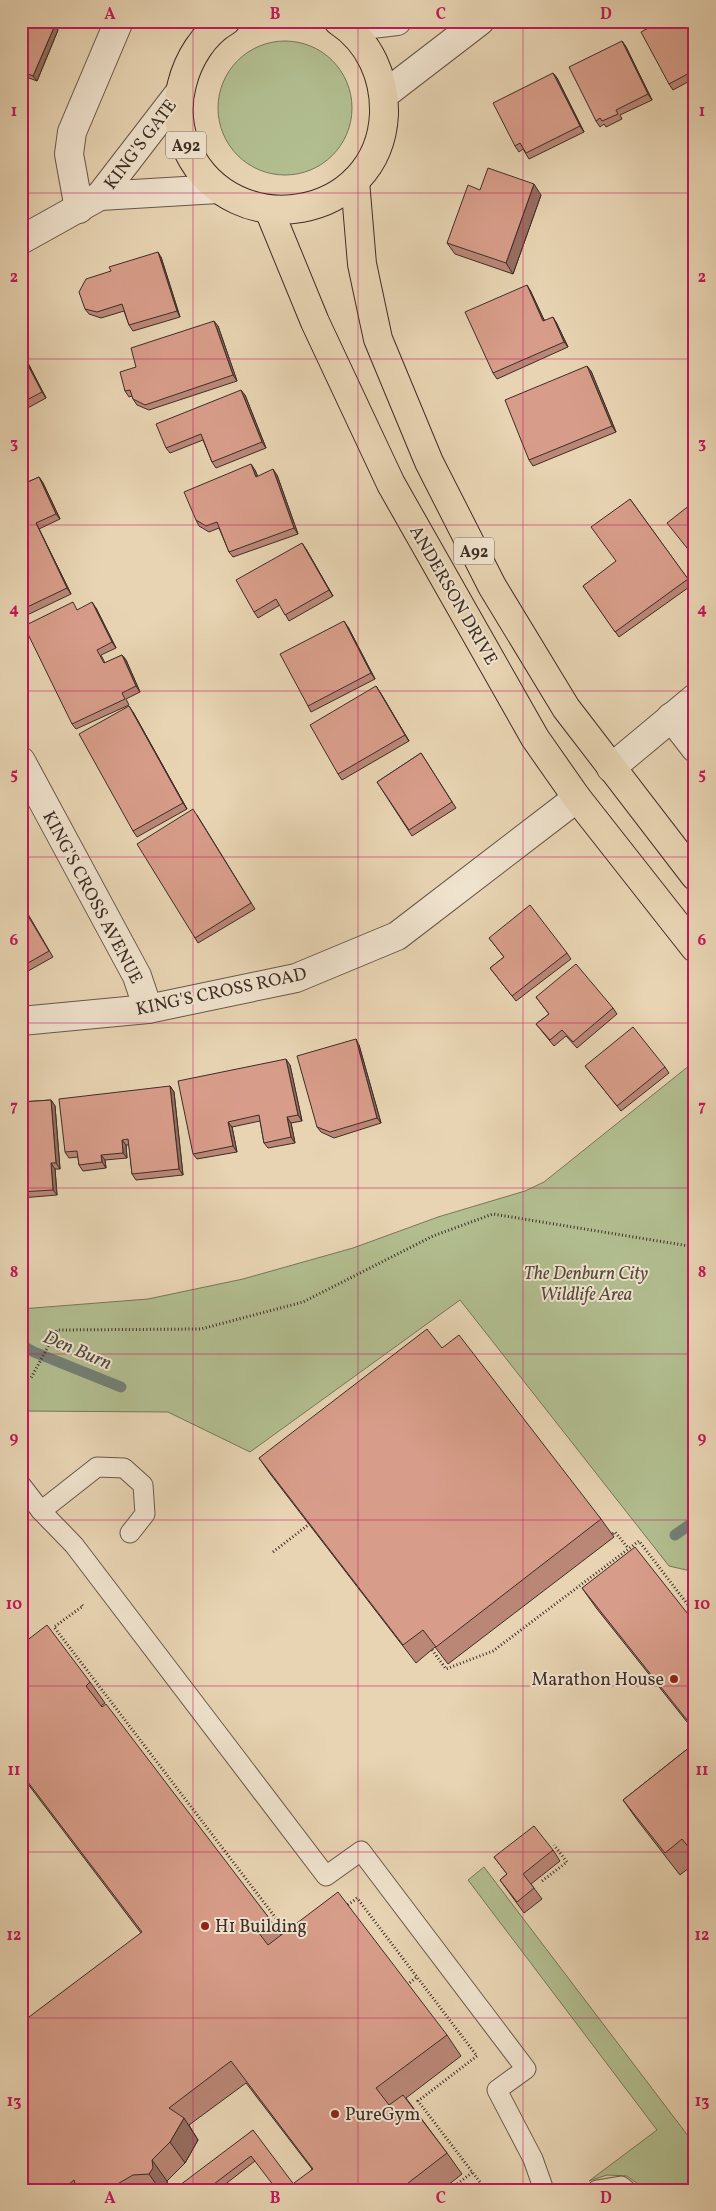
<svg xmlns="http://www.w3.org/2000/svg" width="716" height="2211" viewBox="0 0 716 2211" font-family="Vollkorn,serif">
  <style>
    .green { fill: #b2be90; stroke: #78765b }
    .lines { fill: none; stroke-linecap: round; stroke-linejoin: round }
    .stream { stroke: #738076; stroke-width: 11 }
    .service-casing { stroke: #685749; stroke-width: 21 }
    .minor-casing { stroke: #685749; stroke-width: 30 }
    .tertiary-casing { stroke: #685749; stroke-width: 30 }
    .primary-casing { stroke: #3d2d26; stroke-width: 30 }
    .path { stroke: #3d2d26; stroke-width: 3; stroke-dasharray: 1 2.5; stroke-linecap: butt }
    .service { stroke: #f0e3ce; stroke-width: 19 }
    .minor { stroke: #f0e3ce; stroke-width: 28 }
    .tertiary { stroke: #f0e3ce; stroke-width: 28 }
    .primary { stroke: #e8d4b3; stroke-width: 28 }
    .wall { fill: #ba8777; stroke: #3d2d26 }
    .shaded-wall { fill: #976e61; stroke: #3d2d26 }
    .building { fill: #d89d8a; stroke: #3d2d26 }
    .grid { fill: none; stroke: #c2185b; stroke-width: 1; stroke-opacity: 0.55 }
    .poi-dot { fill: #8f2418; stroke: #f0e3ce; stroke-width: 2 }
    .labels { text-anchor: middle; stroke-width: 4; stroke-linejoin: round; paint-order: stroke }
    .shield { fill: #f0e3ce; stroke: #736458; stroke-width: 1 }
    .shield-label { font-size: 16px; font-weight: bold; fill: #3d2d26 }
    .street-label { font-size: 18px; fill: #3d2d26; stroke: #f0e3ce }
    .park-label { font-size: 18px; font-style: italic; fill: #544a3b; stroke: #f0e3ce }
    .poi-label { font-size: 18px; fill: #3d2d26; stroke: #f0e3ce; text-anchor: start }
    .water-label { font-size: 19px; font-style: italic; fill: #4f4941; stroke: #f0e3ce }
    .neatline { fill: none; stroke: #c2185b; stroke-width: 2 }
    .grid-label { font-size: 16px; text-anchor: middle; font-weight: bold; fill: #c2185b }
  </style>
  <rect width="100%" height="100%" fill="#e8d4b3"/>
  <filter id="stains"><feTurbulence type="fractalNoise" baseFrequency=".004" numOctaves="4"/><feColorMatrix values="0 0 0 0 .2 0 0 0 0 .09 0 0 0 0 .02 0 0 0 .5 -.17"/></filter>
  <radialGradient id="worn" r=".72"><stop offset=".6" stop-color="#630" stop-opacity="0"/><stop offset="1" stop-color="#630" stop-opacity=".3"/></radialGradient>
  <g class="green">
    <circle cx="285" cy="108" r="67"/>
    <path d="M695 1061V1572L669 1566 460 1300 250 1452 168 1412 21 1411V1309L148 1299 243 1279 353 1248 438 1217 525 1191 544 1182Z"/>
    <path d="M484 1867 695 2145V2190H646L627 2176 607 2175 589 2181 657 2130 468 1880Z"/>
  </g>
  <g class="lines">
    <g class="stream">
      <path d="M21 1345 34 1352 121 1387"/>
      <path d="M675 1535 695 1521"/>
    </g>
    <defs>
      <g id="service">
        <path d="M21 1485 41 1511 74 1545 326 1876 361 1851 526 2069 497 2090 533 2159 544 2190"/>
        <path d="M41 1511 97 1467 124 1468 143 1485 145 1514 130 1533"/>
        <path d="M597 2190 621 2186 626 2190"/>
      </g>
      <g id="minor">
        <path d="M79 209 69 154 72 132 119 21"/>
        <path d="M671 717 695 748"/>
        <path d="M21 761 137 976 148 1009"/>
        <path d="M611 768 695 698"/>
        <path d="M21 1021 148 1009 296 978 397 936 577 798"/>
      </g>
      <g id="tertiary">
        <path d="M347 27 397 21"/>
        <path d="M385 94 480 21"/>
        <path d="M100 196 218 189"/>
        <path d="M21 240 100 196 180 92"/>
      </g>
      <g id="primary">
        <path d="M226 21C203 34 188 60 182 84 176 106 178 131 188 151 234 245 379 221 384 114 385 77 370 42 338 21"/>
        <path d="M355 181 362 264 378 339 429 462 492 586 566 708 695 876"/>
        <path d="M269 210 315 322 391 484 535 738 577 798 695 948"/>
      </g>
    </defs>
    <use href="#service" class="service-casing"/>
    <use href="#minor" class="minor-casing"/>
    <use href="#tertiary" class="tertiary-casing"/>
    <use href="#primary" class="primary-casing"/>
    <g class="path">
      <path d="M21 1378H31L57 1330 201 1329 303 1302 433 1236 493 1214 695 1247"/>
      <path d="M610 1536 615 1532 628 1548"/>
      <path d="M273 1552 312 1522"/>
      <path d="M82 1605 83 1606 54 1627 288 1934"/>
      <path d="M430 1647 446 1669 493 1651 639 1541 695 1614"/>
      <path d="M542 1881 567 1862 554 1845"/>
      <path d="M345 1907 357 1898 477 2056 418 2101 486 2190"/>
      <path d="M407 1985 417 1977"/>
      <path d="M449 2190 473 2172"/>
    </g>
    <use href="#service" class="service"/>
    <use href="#minor" class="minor"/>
    <use href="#tertiary" class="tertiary"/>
    <use href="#primary" class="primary"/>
  </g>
  <g class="wall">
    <path d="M21 21 58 30 37 81 21 75Z"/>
    <path d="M695 21V78L673 90 669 84Z"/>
    <path d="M622 41 626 47 652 100 620 115 622 119 606 127 604 124 600 127 596 121Z"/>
    <path d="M553 73 557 78 584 132 529 159 523 149 519 152 515 146Z"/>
    <path d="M541 195 513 274 455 254 447 243Z"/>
    <path d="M161 257 180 317 133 331 129 325 124 311 101 318 89 314 85 309Z"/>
    <path d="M530 290 544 320 556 322 568 347 497 379 493 373Z"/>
    <path d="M218 326 237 381 149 410 137 405 133 399 132 396 129 397 125 391 136 367Z"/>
    <path d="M21 351 46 398 24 410 28 418 21 422Z"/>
    <path d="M591 371 616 432 533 466 529 460Z"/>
    <path d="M245 395 266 448 216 468 212 462 203 440 170 453 166 448Z"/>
    <path d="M255 470 258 477 277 475 298 534 233 557 229 552 219 528 209 532 199 526 196 520Z"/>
    <path d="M39 477 43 483 60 519 39 529 71 594 23 617 21 614V485Z"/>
    <path d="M630 499 692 585 619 637 583 586 616 562Z"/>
    <path d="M306 549 333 596 289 621 280 605 258 618 254 612Z"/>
    <path d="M96 608 116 648 101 655 105 663 122 655 126 660 140 692 126 699 129 705 76 729 72 724 78 610Z"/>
    <path d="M348 627 375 679 311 712 308 706Z"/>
    <path d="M380 692 409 741 342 780 338 774Z"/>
    <path d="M133 712 187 809 137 837 133 831Z"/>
    <path d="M421 753 456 808 412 836 377 782Z"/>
    <path d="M197 815 255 909 198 943 195 938Z"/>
    <path d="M21 902 53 957 21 975Z"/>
    <path d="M489 938 567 953 571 959 516 1001 490 968 504 957Z"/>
    <path d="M536 997 613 1008 617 1014 577 1048 566 1036 554 1046 536 1024 549 1014Z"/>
    <path d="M359 1045 381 1123 334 1138 321 1132 317 1127Z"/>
    <path d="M290 1065 302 1121 291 1123 295 1143 268 1148 264 1143 260 1121 232 1127 237 1152 197 1159 193 1154Z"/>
    <path d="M585 1066 665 1067 669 1073 621 1111Z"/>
    <path d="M170 1086 174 1092 183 1175 136 1180 132 1174 129 1145H126L127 1158 105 1160 106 1168 83 1171 79 1165 78 1157 69 1158 65 1152Z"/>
    <path d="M51 1100 55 1106 60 1169H55L57 1195 21 1198V1102Z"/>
    <path d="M442 1348 601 1519 614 1537 448 1664 435 1647 416 1663 271 1475 259 1458Z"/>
    <path d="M582 1588 695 1623V1732L597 1609Z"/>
    <path d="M21 1645 90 1682 105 1703 101 1706 269 1918 281 1935 447 2035 461 2056 406 2098 447 2153 462 2174 442 2190H299L312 2169 246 2083 189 2125 198 2140 185 2163 167 2181 168 2190H21L141 1933 21 1775Z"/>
    <path d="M695 1743V1863L680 1875 638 1821 623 1800Z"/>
    <path d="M553 1850 560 1861 531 1884 542 1899 524 1913 500 1880 507 1874 494 1857Z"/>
    <path d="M253 2130 255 2161 218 2190H183Z"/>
  </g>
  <g class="shaded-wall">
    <path d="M55 25 58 30 37 81 33 76Z"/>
    <path d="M622 41 626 47 652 100 648 94Z"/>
    <path d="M553 73 557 78 584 132 580 126Z"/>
    <path d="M21 101 25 106 21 110Z"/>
    <path d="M534 184 541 195 513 274 506 263Z"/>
    <path d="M158 252 161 257 180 317 177 311Z"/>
    <path d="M527 285 530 290 547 326 543 321Z"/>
    <path d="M553 317 556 322 568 347 564 342Z"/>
    <path d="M214 321 218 326 237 381 233 375Z"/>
    <path d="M21 351 23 353 46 398 42 392Z"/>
    <path d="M587 366 591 371 616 432 612 426Z"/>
    <path d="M241 390 245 395 266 448 262 442Z"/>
    <path d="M251 464 255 470 260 483 256 477Z"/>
    <path d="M273 469 277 475 298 534 294 528Z"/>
    <path d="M39 477 43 483 60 519 56 514Z"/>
    <path d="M36 523 39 529 71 594 67 588Z"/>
    <path d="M302 543 306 549 333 596 329 590Z"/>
    <path d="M92 602 96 608 116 648 112 642Z"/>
    <path d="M344 621 348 627 375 679 371 673Z"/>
    <path d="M122 655 126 660 140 692 136 686Z"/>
    <path d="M376 686 380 692 409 741 405 735Z"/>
    <path d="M129 706 133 712 187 809 183 803Z"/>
    <path d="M356 1039 359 1045 381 1123 377 1118Z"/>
    <path d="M286 1059 290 1065 302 1121 298 1115Z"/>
    <path d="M170 1086 174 1092 183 1175 179 1169Z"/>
    <path d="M51 1100 55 1106 60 1169 56 1163Z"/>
    <path d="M287 1117 291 1123 295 1143 291 1137Z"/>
    <path d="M228 1122 232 1127 237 1152 233 1146Z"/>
    <path d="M122 1140 126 1145 127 1158 123 1153Z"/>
    <path d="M101 1155 105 1160 106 1168 102 1162Z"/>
    <path d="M51 1163 55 1169 57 1195 53 1190Z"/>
    <path d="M184 2118 198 2140 185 2163 170 2142Z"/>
    <path d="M152 2160 167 2181 168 2190H160L149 2174Z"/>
  </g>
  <g class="building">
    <path d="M21 21H46L55 25 33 76 21 71Z"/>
    <path d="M661 21H695V70L669 84 641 32Z"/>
    <path d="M622 41 648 94 616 110 618 114 602 121 600 118 596 121 569 67Z"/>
    <path d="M553 73 580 126 526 153 520 143 515 146 493 103Z"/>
    <path d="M488 168 534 184 506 263 447 243 468 185 480 190Z"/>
    <path d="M158 252 177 311 129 325 122 304 97 312 85 309 79 292 86 279 111 271 109 267Z"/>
    <path d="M527 285 543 321 553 317 564 342 493 373 465 312Z"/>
    <path d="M214 321 233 375 145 405 133 399 130 390 125 391 120 372 136 367 131 348Z"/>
    <path d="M21 352 42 392 21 403Z"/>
    <path d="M587 366 612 426 529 460 505 400Z"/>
    <path d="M241 390 262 442 212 462 201 434 166 448 156 424Z"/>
    <path d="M21 406 24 412 21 414Z"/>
    <path d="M251 464 256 477 273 469 294 528 229 552 217 522 206 526 196 520 184 492Z"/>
    <path d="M39 477 56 514 36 523 67 588 21 610V485Z"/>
    <path d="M630 499 688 579 615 632 583 586 616 561 591 527Z"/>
    <path d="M695 501V558L667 523Z"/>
    <path d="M302 543 329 590 285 615 276 599 254 612 236 580Z"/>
    <path d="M73 602 77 610 92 602 112 642 97 650 104 663 122 655 136 686 122 693 125 699 72 724 24 626Z"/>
    <path d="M344 621 371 673 308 706 280 654Z"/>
    <path d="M376 686 405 735 338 774 310 725Z"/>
    <path d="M129 706 183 803 133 831 79 734Z"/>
    <path d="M421 753 452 802 409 830 377 782Z"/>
    <path d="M193 809 251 903 195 938 137 844Z"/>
    <path d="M21 904 49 951 21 967Z"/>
    <path d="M530 905 567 953 512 996 490 968 504 957 489 938Z"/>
    <path d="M576 964 613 1008 573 1042 562 1030 550 1040 536 1024 549 1014 536 997Z"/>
    <path d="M633 1027 665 1067 617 1106 585 1066Z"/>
    <path d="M356 1039 377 1118 330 1132 317 1127 297 1056Z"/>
    <path d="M286 1059 298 1115 287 1117 291 1137 264 1143 259 1115 228 1122 233 1146 193 1154 178 1081Z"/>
    <path d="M170 1086 179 1169 132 1174 128 1139 122 1140 123 1153 101 1155 102 1162 79 1165 77 1151 65 1152 59 1099Z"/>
    <path d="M51 1100 56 1163H51L53 1190 21 1192V1102Z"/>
    <path d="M427 1329 442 1348 459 1335 601 1519 436 1647 423 1630 403 1645 259 1458Z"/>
    <path d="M635 1547 695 1623V1730L582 1588Z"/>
    <path d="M47 1625 90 1682 86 1686 102 1707 106 1704 269 1918 255 1928 268 1945 338 1892 447 2035 376 2088 389 2105 403 2095 447 2153 399 2190H299L294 2183 313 2169 231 2061 169 2108 184 2118 170 2142 152 2160 153 2168 149 2174 133 2175 107 2190H77L74 2180 64 2188 65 2190H21V2023L142 1932 21 1773V1645Z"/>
    <path d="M695 1743V1855L682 1839 665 1853 623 1800Z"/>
    <path d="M534 1826 553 1850 523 1874 534 1888 517 1902 500 1880 507 1874 494 1857Z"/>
    <path d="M253 2130 298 2190H277L251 2156 206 2190H184L180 2185Z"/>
  </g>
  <path class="grid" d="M193 21V2190M358 21V2190M523 21V2190M21 193H695M21 359H695M21 525H695M21 691H695M21 857H695M21 1023H695M21 1188H695M21 1354H695M21 1520H695M21 1686H695M21 1852H695M21 2018H695"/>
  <g class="poi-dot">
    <circle cx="674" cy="1679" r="5"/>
    <circle cx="205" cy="1926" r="5"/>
    <circle cx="335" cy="2114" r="5"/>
  </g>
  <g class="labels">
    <g class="shield">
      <rect x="166" y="131.5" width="40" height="27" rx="4"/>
      <rect x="454" y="537.5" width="40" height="27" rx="4"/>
    </g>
    <g class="shield-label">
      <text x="186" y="151">A92</text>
      <text x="474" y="557">A92</text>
    </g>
    <g class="street-label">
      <text transform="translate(140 144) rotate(-53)" y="6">KING'S GATE</text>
      <text transform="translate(454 595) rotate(60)" y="6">ANDERSON DRIVE</text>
      <text transform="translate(93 897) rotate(62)" y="6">KING'S CROSS AVENUE</text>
      <text transform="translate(221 991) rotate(-12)" y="6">KING'S CROSS ROAD</text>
    </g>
    <g class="park-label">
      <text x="586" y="1279">The Denburn City<tspan x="586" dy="21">Wildlife Area</tspan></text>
    </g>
    <g class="poi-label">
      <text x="664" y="1685" text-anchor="end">Marathon House</text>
      <text x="215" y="1932">H1 Building</text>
      <text x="345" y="2120">PureGym</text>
    </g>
    <g class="water-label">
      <text transform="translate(78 1349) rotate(23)" y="7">Den Burn</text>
    </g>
  </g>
  <rect width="716" height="2211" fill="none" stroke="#e8d4b3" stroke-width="55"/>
  <rect x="28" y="28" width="660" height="2156" class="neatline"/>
  <g class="grid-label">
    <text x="110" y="19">A</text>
    <text x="275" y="19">B</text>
    <text x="441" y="19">C</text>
    <text x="606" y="19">D</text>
    <text x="14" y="116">1</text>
    <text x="702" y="116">1</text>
    <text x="14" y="282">2</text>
    <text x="702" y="282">2</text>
    <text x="14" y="448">3</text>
    <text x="702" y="448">3</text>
    <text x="14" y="614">4</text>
    <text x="702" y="614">4</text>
    <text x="14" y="779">5</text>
    <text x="702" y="779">5</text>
    <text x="14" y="945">6</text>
    <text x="702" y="945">6</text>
    <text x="14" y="1111">7</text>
    <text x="702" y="1111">7</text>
    <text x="14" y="1277">8</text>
    <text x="702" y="1277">8</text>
    <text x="14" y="1443">9</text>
    <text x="702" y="1443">9</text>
    <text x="14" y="1609">10</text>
    <text x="702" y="1609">10</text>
    <text x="14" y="1775">11</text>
    <text x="702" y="1775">11</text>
    <text x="14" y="1940">12</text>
    <text x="702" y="1940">12</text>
    <text x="14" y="2106">13</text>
    <text x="702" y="2106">13</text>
    <text x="110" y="2203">A</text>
    <text x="275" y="2203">B</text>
    <text x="441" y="2203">C</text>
    <text x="606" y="2203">D</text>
  </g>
  <rect width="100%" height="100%" filter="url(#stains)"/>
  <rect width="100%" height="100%" fill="url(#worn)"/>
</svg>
